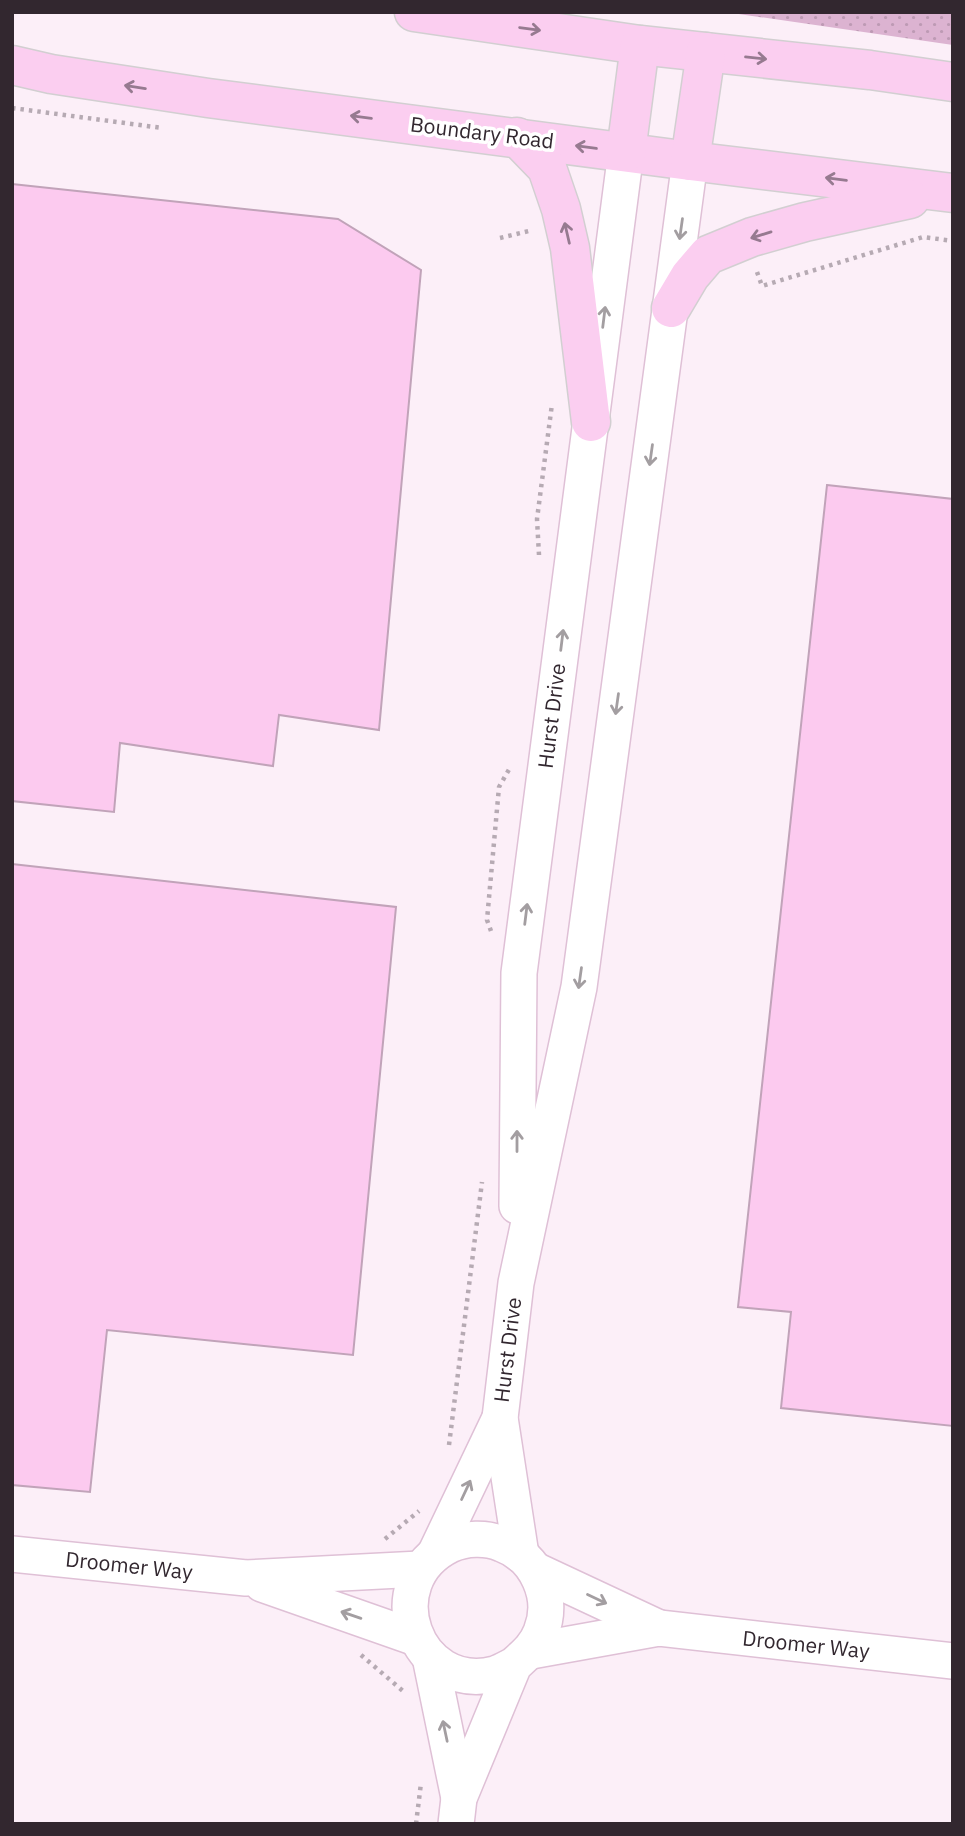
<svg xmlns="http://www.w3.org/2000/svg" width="965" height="1836" viewBox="0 0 965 1836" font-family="'IBM Plex Sans',sans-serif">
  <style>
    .grass { fill: url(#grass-dots) }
    .building { fill: #fccaef; stroke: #c1a3b9; stroke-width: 2 }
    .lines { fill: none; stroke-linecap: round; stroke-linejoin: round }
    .minor-casing { stroke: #dfc0d6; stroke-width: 38 }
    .major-casing { stroke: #d2cfd1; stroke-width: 41 }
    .path { stroke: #b6aab3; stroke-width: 4.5; stroke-dasharray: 3.5 5; stroke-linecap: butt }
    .minor { stroke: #fff; stroke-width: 35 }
    .major { stroke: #fbcef0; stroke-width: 38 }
    .oneway { stroke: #967a90 }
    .oneway2 { stroke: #a39ea1 }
    .labels { text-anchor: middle; stroke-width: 7; stroke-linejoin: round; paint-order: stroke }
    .street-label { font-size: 21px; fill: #32272f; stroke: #fff }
  </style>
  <defs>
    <pattern id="grass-dots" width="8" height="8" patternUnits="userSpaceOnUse" patternTransform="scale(1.75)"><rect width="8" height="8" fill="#dcb3d1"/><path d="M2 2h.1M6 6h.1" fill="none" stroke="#bd9ab4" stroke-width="1.8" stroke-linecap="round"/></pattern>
  </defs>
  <rect width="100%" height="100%" fill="#fceff8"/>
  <path class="grass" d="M725 12H953V45Z"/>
  <g class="building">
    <path d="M12 184 338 219 421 270 379 730 279 715 273 766 120 743 114 812 12 801Z"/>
    <path d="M827 485 953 499V1426L781 1408 791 1312 738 1307Z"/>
    <path d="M12 864 396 907 353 1355 107 1330 90 1492 12 1485Z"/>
  </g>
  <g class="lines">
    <defs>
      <g id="minor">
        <path d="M517 1206 519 973 626 152"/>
        <path d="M436 1552 500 1418"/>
        <path d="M12 1554 246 1578 420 1569"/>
        <path d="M521 1555 500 1418 516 1283 579 987 690 161"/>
        <path d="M535 1570 659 1628"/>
        <path d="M262 1584 416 1638"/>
        <path d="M531 1651 659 1628 953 1661"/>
        <path d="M430 1657 459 1798"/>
        <path d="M456 1824 459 1798 514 1665C525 1655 536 1646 541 1632 555 1598 537 1557 502 1544 486 1537 465 1538 450 1545 375 1582 415 1694 495 1674 501 1672 508 1668 514 1665"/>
      </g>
      <g id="major">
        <path d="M414 12 640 45 870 70 953 82"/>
        <path d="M12 65 51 74 208 98 690 161 953 193"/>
        <path d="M517 137 547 168 561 209 570 248 591 422"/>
        <path d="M626 152 640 45"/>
        <path d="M690 161 706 52"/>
        <path d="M671 308 690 276 708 255 752 237 805 222 910 199"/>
      </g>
    </defs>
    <use href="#minor" class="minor-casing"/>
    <use href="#major" class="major-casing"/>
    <g class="path">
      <path d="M12 108 162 128"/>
      <path d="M500 238 533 230"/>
      <path d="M757 272 762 286 923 237 953 241"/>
      <path d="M539 555 537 519 552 404"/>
      <path d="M491 931 487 920 499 787 511 766"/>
      <path d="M449 1445 482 1182"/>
      <path d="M385 1539 419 1511"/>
      <path d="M361 1655 403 1691"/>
      <path d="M416 1824 421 1783"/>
    </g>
    <use href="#minor" class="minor"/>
    <use href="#major" class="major"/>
  </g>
  <defs><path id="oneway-shaft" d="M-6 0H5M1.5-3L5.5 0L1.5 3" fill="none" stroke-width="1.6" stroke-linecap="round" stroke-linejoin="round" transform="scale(1.75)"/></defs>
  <g class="oneway">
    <use href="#oneway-shaft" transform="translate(530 29) rotate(8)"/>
    <use href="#oneway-shaft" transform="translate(756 58) rotate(6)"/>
    <use href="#oneway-shaft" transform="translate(135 87) rotate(-171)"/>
    <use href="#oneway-shaft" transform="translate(361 117) rotate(-173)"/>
    <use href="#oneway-shaft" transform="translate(586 147) rotate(-172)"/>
    <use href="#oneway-shaft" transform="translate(836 179) rotate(-173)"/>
    <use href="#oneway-shaft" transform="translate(567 233) rotate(-103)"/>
    <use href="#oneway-shaft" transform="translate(761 235) rotate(163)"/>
  </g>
  <g class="oneway2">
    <use href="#oneway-shaft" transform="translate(681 229) rotate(98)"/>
    <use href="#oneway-shaft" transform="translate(604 317) rotate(-83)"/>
    <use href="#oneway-shaft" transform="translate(651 455) rotate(98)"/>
    <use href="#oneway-shaft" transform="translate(562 640) rotate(-83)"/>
    <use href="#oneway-shaft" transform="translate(617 704) rotate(98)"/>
    <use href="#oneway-shaft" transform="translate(526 914) rotate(-83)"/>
    <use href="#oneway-shaft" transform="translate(580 978) rotate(98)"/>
    <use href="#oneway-shaft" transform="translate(517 1141) rotate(-90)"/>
    <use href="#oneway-shaft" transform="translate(466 1490) rotate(-65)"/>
    <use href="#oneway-shaft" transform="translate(597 1599) rotate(25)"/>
    <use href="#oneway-shaft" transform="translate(351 1615) rotate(-161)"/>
    <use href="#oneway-shaft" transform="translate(445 1731) rotate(-102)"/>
  </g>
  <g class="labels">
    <g class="street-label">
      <text transform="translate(482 133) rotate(7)" y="7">Boundary Road</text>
      <text transform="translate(552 716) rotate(-83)" y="7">Hurst Drive</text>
      <text transform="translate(508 1350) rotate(-83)" y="7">Hurst Drive</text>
      <text transform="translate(129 1566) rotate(6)" y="7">Droomer Way</text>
      <text transform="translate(806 1645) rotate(6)" y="7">Droomer Way</text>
    </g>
  </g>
  <rect width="965" height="1836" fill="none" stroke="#32272f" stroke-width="28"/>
</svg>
